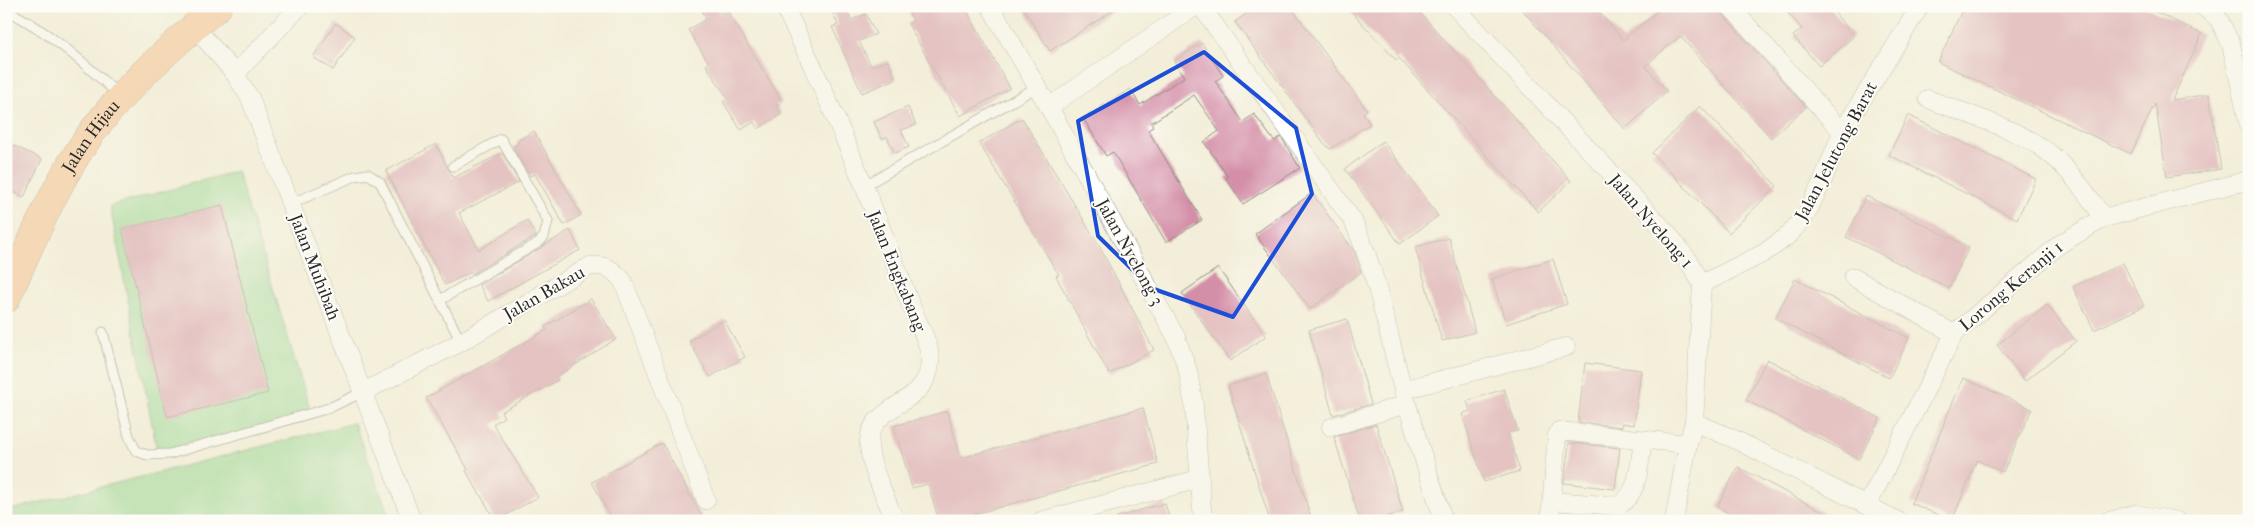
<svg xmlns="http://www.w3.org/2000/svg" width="2255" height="527" viewBox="0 0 2255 527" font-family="'IM FELL French Canon',serif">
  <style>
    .green { fill: #90d58f; stroke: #5e805d }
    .building { fill: #d48fa8 }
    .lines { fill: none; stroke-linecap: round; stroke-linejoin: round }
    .lane-casing { stroke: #8f8c82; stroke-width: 11 }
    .street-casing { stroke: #8f8c82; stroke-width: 19 }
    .primary-casing { stroke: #8f8c82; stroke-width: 29 }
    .lane { stroke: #fff; stroke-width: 9 }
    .street { stroke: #fff; stroke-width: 18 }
    .primary { stroke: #f9bc8a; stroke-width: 28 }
    .marked { fill: none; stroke: #1d4ed8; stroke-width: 4; stroke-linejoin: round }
    .labels { text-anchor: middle; stroke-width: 4; stroke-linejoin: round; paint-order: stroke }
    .street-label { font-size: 18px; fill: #2b2b2b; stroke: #fdfcf7 }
  </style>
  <rect width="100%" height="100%" fill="#fdfcf7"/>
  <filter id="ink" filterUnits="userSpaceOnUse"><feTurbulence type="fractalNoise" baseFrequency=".02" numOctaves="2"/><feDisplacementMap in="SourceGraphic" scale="10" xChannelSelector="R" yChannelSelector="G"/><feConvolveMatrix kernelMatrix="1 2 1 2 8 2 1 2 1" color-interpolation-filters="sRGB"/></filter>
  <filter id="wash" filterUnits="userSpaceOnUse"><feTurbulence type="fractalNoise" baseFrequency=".0096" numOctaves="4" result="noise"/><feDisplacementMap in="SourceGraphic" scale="20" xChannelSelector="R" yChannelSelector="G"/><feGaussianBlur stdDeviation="1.12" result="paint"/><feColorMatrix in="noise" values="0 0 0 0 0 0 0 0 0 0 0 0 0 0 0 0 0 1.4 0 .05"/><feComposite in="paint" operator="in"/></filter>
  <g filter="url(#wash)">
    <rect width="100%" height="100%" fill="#f3eed9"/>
    <g class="green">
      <path d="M237 171 312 416 158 456 110 206Z"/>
      <path d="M354 423 391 521H6V511Z"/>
    </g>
    <g id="blocks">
      <g class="building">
        <path d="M711 6H716L721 14 727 10 782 102 776 105 781 114 758 129 754 122 741 130 723 102 728 99 706 65 709 63 688 30 706 19 702 12Z"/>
        <path d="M830 6H845L851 20 866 14 876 34 859 41 871 66 888 61 896 79 862 93 832 27 838 25Z"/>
        <path d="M905 6H964L1010 88 960 116 908 24 913 20Z"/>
        <path d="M1022 6H1120L1050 51Z"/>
        <path d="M1256 6H1290L1367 110 1363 113 1370 124 1330 149 1323 142 1235 22Z"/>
        <path d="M1346 6H1414L1571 181 1538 212 1399 58 1396 60Z"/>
        <path d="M1519 6H1594L1623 40 1664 6H1715L1806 107 1771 138 1680 36 1645 66 1667 91 1625 129Z"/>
        <path d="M1782 6H1829L1854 36 1819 66 1793 36 1802 29Z"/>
        <path d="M1964 6H2143L2202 34 2172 100 2209 94 2221 169 2167 177 2155 103 2131 154 1938 62Z"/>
        <path d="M336 23 355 37 333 70 313 57Z"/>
        <path d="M1202 43 1223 76 1215 81 1243 122 1254 114 1274 141 1281 137 1300 168 1243 204 1226 178 1228 177 1204 142 1219 131 1194 95 1151 123 1153 127 1148 130 1202 220 1166 242 1113 152 1106 156 1083 118 1130 89 1140 105 1184 77 1174 61Z"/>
        <path d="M1700 106 1777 186 1729 233 1652 153Z"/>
        <path d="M908 107 916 125 901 130 909 147 895 153 887 137 882 139 874 122Z"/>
        <path d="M1908 115 2036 179 2017 219 1889 155Z"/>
        <path d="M1022 118 1097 242 1154 350 1109 374 1056 276 1059 275 979 143Z"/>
        <path d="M534 131 581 215 564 225 535 174 530 176 513 147 518 144 517 141Z"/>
        <path d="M1383 141 1438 216 1400 244 1345 169Z"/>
        <path d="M6 142 42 159 24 197 6 188Z"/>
        <path d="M436 144 453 178 502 153 519 182 459 213 479 250 527 220 536 236 472 274 471 272 445 285 386 171Z"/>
        <path d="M1312 193 1354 251 1361 272 1310 309 1255 234Z"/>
        <path d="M1866 196 1969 247 1949 288 1846 237Z"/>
        <path d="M222 205 268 393 167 417 122 229Z"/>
        <path d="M570 230 580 250 488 301 479 285Z"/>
        <path d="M1449 238 1475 332 1442 341 1415 247Z"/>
        <path d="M1553 259 1567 304 1506 324 1492 279Z"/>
        <path d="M2123 263 2144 306 2094 330 2073 287Z"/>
        <path d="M1218 268 1266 336 1230 361 1182 293Z"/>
        <path d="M1795 279 1909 338 1889 378 1775 318Z"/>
        <path d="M591 299 616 339 556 377 558 380 501 412 504 417 493 424 538 497 496 521 466 471 468 469 426 398 547 330 545 327Z"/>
        <path d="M2047 305 2076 341 2025 381 1997 345Z"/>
        <path d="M1347 319 1371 404 1333 415 1309 330Z"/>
        <path d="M724 320 745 357 710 377 689 341Z"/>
        <path d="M1767 359 1880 418 1859 459 1746 400Z"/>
        <path d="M1585 363 1641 370 1634 425 1623 423 1622 427 1578 422Z"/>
        <path d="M1266 374 1312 521H1270L1228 386Z"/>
        <path d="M1963 378 2032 409 2003 472 1977 460 1952 521 1911 503Z"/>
        <path d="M1504 389 1518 431 1508 433 1520 471 1484 482 1462 414 1470 411 1467 401Z"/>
        <path d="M1143 408 1158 464 974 514 976 521H939L928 484 912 488 894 426 947 411 961 458Z"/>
        <path d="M1376 424 1403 512 1373 521H1360L1334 437Z"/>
        <path d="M662 443 704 521H613L592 482Z"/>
        <path d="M1569 443 1620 448 1615 489 1564 483Z"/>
        <path d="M1738 467 1840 521H1743L1717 507Z"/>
        <path d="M1165 503 1170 521H1118L1117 517Z"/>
      </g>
    </g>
  </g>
  <g filter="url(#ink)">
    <use href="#blocks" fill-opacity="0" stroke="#8f8c82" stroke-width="1"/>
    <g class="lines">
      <defs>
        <g id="lane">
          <path d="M6 10C49 31 84 63 119 95"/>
          <path d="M864 186 1037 87"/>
          <path d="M290 204 355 176 368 174 380 182 461 342"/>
          <path d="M440 300 538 243 544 237 548 221 501 139 453 166"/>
          <path d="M103 332 129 436 136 451 147 455 170 454 329 408 363 392"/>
        </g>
        <g id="street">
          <path d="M784 6C832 103 873 205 911 306 918 323 931 344 930 363 928 407 866 403 869 446 871 470 886 497 895 521"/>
          <path d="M990 6 1049 107 1176 337 1188 371 1194 406 1203 521"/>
          <path d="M1201 6 1353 221C1380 279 1389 343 1407 404 1418 443 1431 482 1444 521"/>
          <path d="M1454 6 1668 234 1688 260 1702 284 1694 422 1688 444 1674 521"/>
          <path d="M1730 6 1842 132"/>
          <path d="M2202 6 2218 18 2231 44 2249 126"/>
          <path d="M195 27 235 74 250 98 412 521"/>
          <path d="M235 74 300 6"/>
          <path d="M1928 99C1968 115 2025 130 2056 159 2075 177 2089 197 2104 218"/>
          <path d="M1049 107 1196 6"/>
          <path d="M1853 277 1954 334"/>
          <path d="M1702 284 1764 253 1789 235 1807 213 1823 180 1842 132 1920 6"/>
          <path d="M1403 390 1566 347"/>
          <path d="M363 392 461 342 590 266C606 265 613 269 623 281L706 500"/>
          <path d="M1694 422 1734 439 1898 521"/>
          <path d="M1331 427 1407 404"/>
          <path d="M1552 501 1618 506C1640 494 1639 463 1643 441"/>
          <path d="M1868 504 1954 334 2060 244 2104 218 2249 180"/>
          <path d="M1041 521 1199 479"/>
          <path d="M1550 521 1557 435 1559 431 1688 444"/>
          <path d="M2109 521 2135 514 2177 521"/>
        </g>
        <g id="primary">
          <path id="s1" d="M6 299C29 248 50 195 81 148 117 93 169 49 218 6"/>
        </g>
      </defs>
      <use href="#lane" class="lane-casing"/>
      <use href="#street" class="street-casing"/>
      <use href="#primary" class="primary-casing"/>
      <use href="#lane" class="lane"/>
      <use href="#street" class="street"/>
      <use href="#primary" class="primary"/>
    </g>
  </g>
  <path d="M0 0H2255V527H0ZM1204 52 1296 128 1312 194 1233 317 1151 288 1098 236 1078 121Z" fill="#f3eed9" fill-opacity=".55" fill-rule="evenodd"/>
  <path class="marked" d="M1204 52 1296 128 1312 194 1233 317 1151 288 1098 236 1078 121Z"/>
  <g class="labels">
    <g class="street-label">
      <text dy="6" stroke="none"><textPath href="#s1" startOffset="184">Jalan Hijau</textPath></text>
      <text transform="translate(1836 151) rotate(-62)" y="6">Jalan Jelutong Barat</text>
      <text transform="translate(1651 221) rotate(49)" y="6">Jalan Nyelong 1</text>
      <text transform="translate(1130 252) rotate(61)" y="6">Jalan Nyelong 3</text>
      <text transform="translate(315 267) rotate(69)" y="6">Jalan Muhibah</text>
      <text transform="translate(897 271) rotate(68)" y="6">Jalan Engkabang</text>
      <text transform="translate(2011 286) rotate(-40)" y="6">Lorong Keranji 1</text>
      <text transform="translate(544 293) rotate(-30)" y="6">Jalan Bakau</text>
    </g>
  </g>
  <rect width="2255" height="527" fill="none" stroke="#fdfcf7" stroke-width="25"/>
</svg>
